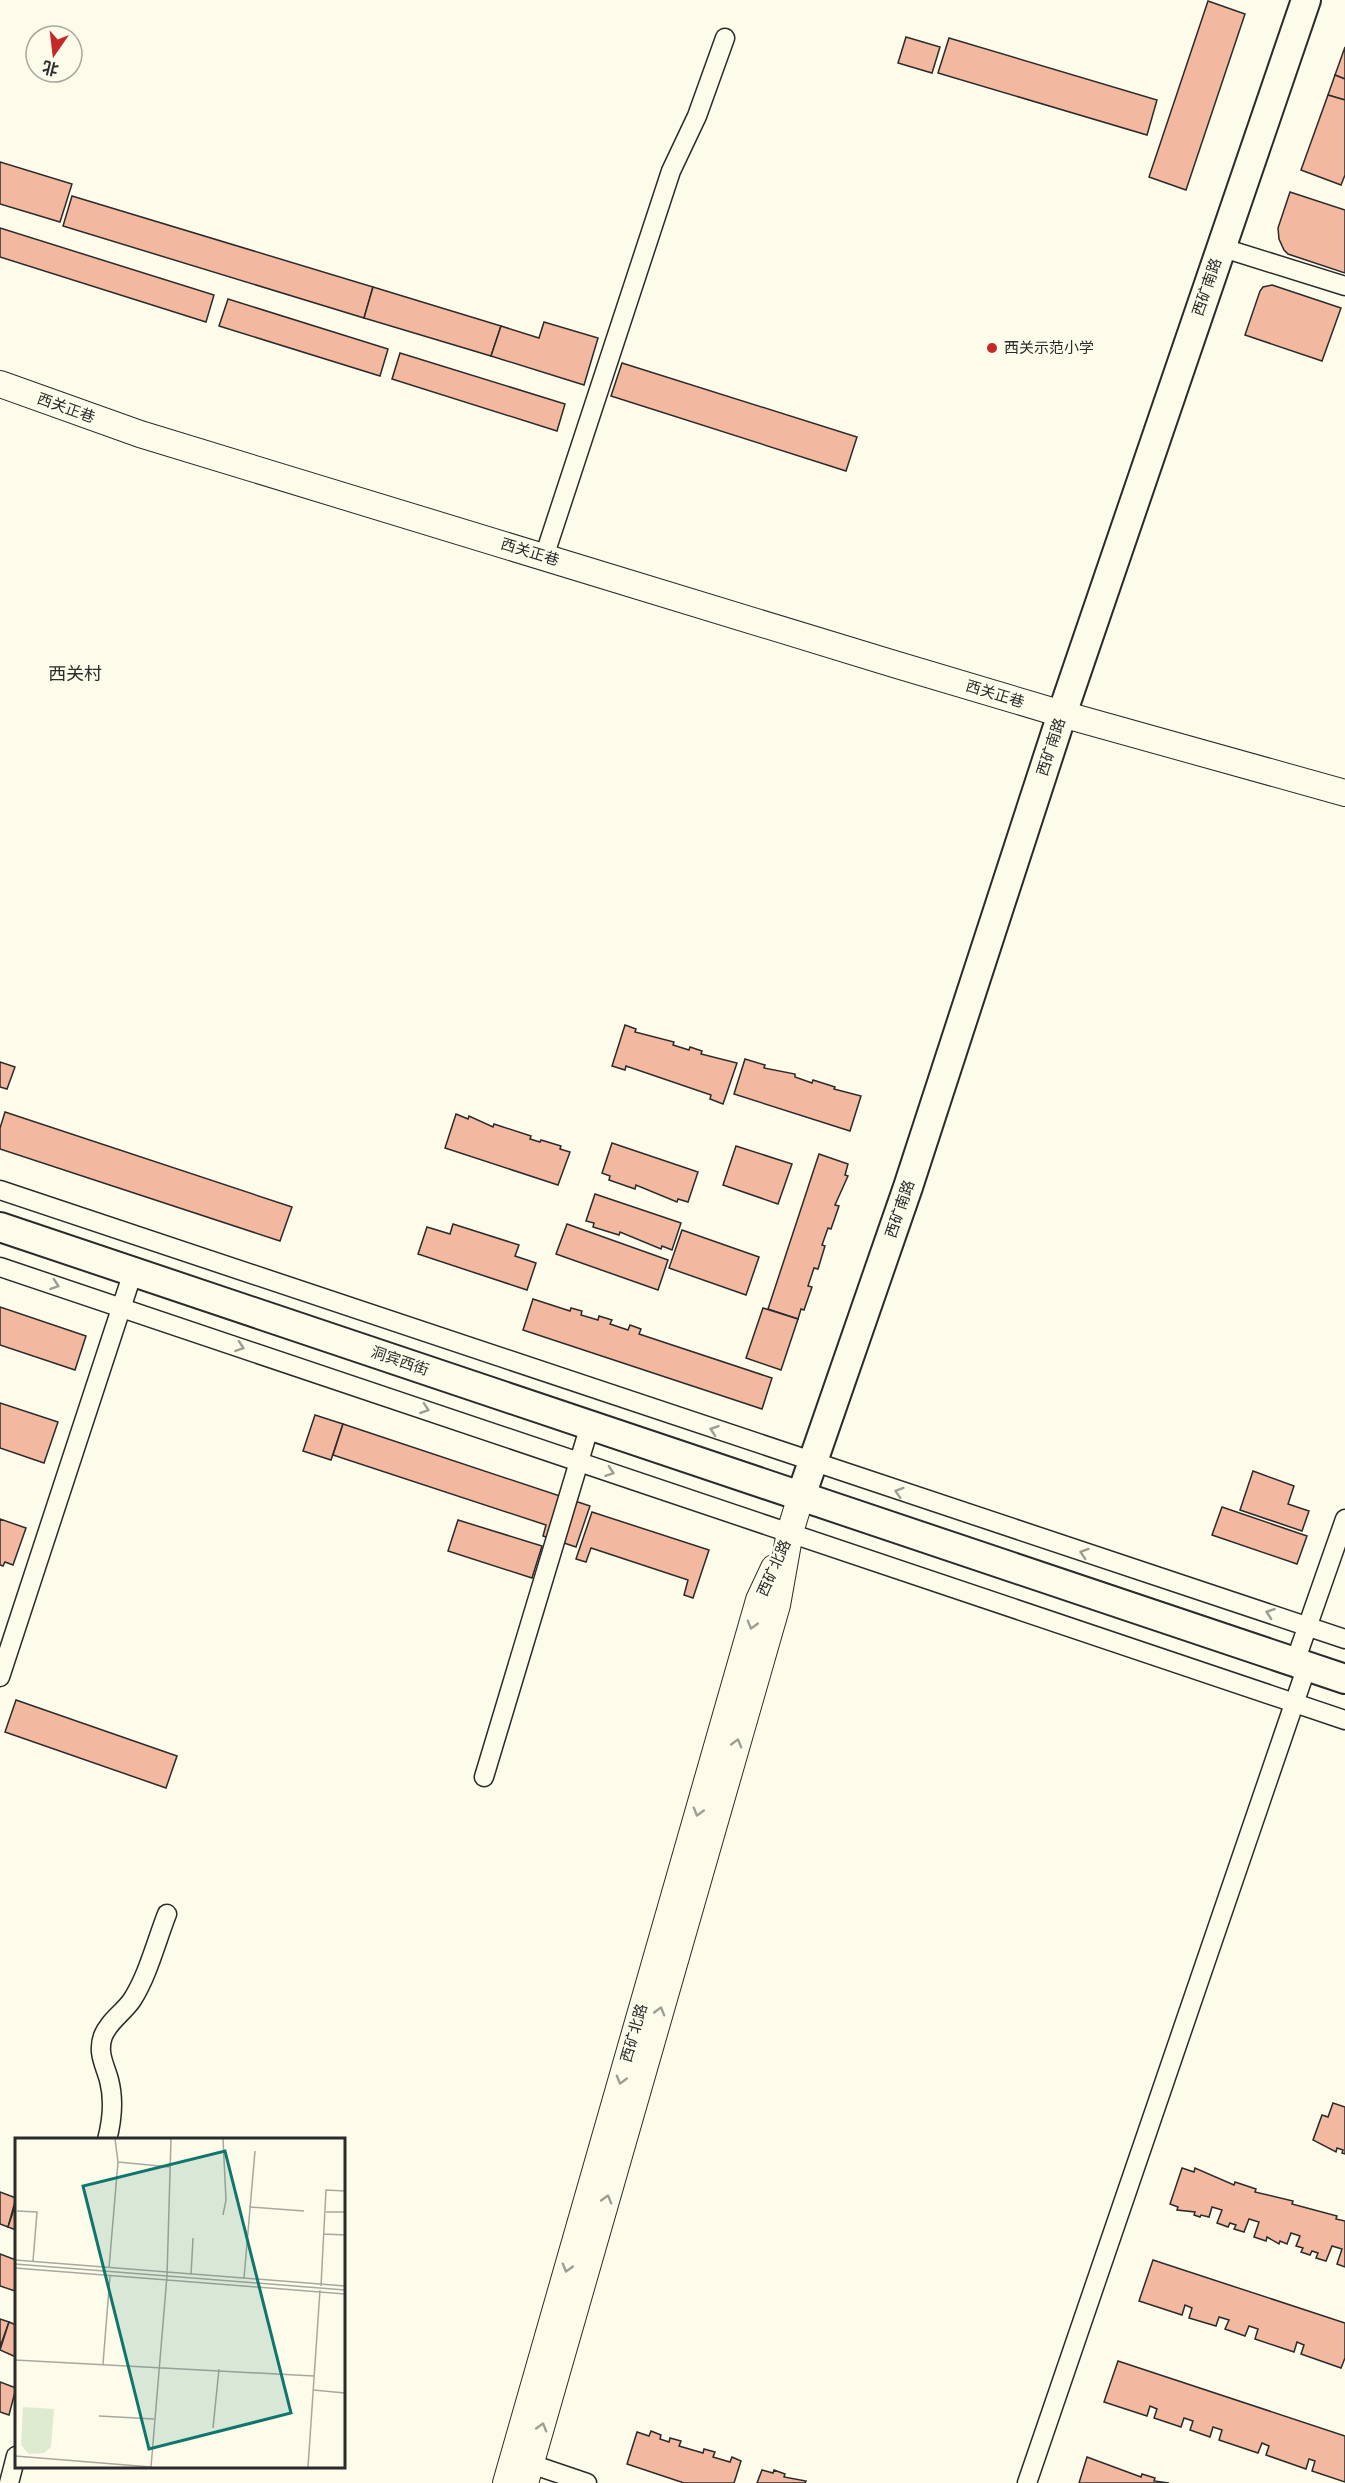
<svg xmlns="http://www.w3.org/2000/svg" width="1345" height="2483" viewBox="0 0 1345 2483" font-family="Barlow,'Noto Sans SC',sans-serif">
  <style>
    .building { fill: #f2b8a0; stroke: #2b2b2b; stroke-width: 1.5 }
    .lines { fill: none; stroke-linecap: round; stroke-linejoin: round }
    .street-casing { stroke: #2b2b2b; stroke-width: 21 }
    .secondary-casing { stroke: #2b2b2b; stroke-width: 28 }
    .primary-casing { stroke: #2b2b2b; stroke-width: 32 }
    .street { stroke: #fdfbea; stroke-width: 18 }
    .secondary { stroke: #fdfbea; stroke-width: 26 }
    .primary { stroke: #fdfbea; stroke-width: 28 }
    .oneway { stroke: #9e9d94 }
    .poi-dot { fill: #c62828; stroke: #fdfbea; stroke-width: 2 }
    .labels { text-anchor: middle; stroke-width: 4.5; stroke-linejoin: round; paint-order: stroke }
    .street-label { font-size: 15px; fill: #2b2b2b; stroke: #fdfbea }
    .poi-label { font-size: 15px; fill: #2b2b2b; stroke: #fdfbea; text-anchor: start }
    .quarter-label { font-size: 18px; fill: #2b2b2b; stroke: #fdfbea }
    .inset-road { fill: none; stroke: #a9a89e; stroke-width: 1.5 }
    .view { fill: #0f766e; fill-opacity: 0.15; stroke: #0f766e; stroke-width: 3 }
    .inset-edge { fill: none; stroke: #2b2b2b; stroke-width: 3 }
  </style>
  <rect width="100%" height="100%" fill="#fdfbea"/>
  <g class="building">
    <path d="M1208 1 1245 14 1186 190 1149 177Z"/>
    <path d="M906 37 940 47 932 73 898 63Z"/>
    <path d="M949 38 1157 100 1147 135 938 73Z"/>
    <path d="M1345 47V79L1335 75Z"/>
    <path d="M1335 75 1345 79V100L1328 95Z"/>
    <path d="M1328 95 1345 100V175L1341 185 1301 170Z"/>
    <path d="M0 162 72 184 60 222 0 204Z"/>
    <path d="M1290 192 1345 210V273L1288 254 1284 250 1279 239 1278 228Z"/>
    <path d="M72 196 373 287 364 318 63 226Z"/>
    <path d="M0 228 214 295 206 322 0 257Z"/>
    <path d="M1272 285 1341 308 1322 361 1245 335 1260 291 1263 287Z"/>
    <path d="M373 287 501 326 491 356 364 318Z"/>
    <path d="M228 299 388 349 380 376 219 326Z"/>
    <path d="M544 322 598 338 584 385 491 356 501 326 539 338Z"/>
    <path d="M400 353 565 404 557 431 392 379Z"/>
    <path d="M622 363 857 437 846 471 611 396Z"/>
    <path d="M625 1025 636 1029 635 1032 674 1042 673 1045 689 1050 690 1047 702 1051 701 1054 737 1063 723 1104 710 1099 711 1095 626 1066 625 1070 612 1066Z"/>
    <path d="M745 1059 765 1065 764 1068 795 1074V1077L812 1083 813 1080 835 1087 834 1089 861 1096 850 1131 734 1094Z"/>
    <path d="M0 1062 15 1067 7 1089 0 1087Z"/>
    <path d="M5 1112 292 1207 280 1241 0 1149V1128Z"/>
    <path d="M456 1114 468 1119 469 1116 493 1127 494 1124 531 1136 530 1139 540 1142 541 1140 561 1146 560 1149 570 1152 558 1185 445 1148Z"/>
    <path d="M612 1143 698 1172 688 1202 678 1199 677 1202 636 1185 635 1189 609 1180 610 1176 602 1173Z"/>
    <path d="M736 1146 792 1164 778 1204 723 1185Z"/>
    <path d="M819 1154 848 1164 845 1175 848 1176 835 1205 839 1206 831 1229 828 1228 822 1245 825 1246 818 1269 814 1268 808 1286 812 1287 804 1310 801 1309 798 1319 768 1309Z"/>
    <path d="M595 1194 681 1223 672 1250 662 1246 661 1249 620 1232 619 1235 593 1227 594 1223 586 1221Z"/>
    <path d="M453 1224 519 1245 515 1256 536 1263 527 1290 418 1254 427 1227 450 1234Z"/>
    <path d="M567 1224 668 1260 658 1290 556 1254Z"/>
    <path d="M682 1230 759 1257 746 1295 669 1268Z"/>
    <path d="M533 1299 570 1311 571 1308 582 1311 581 1315 598 1320 599 1316 612 1320 610 1324 628 1330 630 1325 641 1329 639 1334 772 1378 762 1409 523 1330Z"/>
    <path d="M0 1307 86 1336 75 1370 0 1345Z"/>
    <path d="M763 1308 798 1319 781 1370 746 1358Z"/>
    <path d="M0 1403 58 1422 44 1463 0 1448Z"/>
    <path d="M315 1415 343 1424 331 1460 303 1451Z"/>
    <path d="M343 1424 590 1506 576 1547 543 1536 546 1525 333 1455Z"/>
    <path d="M1253 1471 1294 1486 1288 1504 1309 1511 1302 1531 1240 1510Z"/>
    <path d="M1222 1507 1307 1536 1297 1564 1212 1535Z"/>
    <path d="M592 1512 709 1550 693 1598 684 1595 688 1580 591 1548 586 1562 576 1559Z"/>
    <path d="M0 1519 26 1528 13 1565 5 1562 3 1566 0 1565Z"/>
    <path d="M458 1520 542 1546 532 1578 448 1551Z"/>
    <path d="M16 1700 177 1756 166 1788 5 1732Z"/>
    <path d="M1333 2103 1345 2107V2154L1342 2153 1343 2150 1337 2148 1336 2152 1313 2140 1322 2115 1328 2117Z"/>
    <path d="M1182 2168 1194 2172 1195 2168 1234 2185 1235 2182 1256 2189 1255 2192 1293 2201 1292 2204 1337 2216 1336 2219 1345 2221V2267L1337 2264 1342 2249 1332 2246 1326 2261 1316 2258 1318 2253 1312 2251 1310 2255 1301 2252 1303 2248 1296 2246 1300 2236 1291 2233 1287 2244 1280 2241 1279 2244 1267 2237 1266 2241 1254 2237 1259 2222 1249 2219 1244 2232 1234 2229 1236 2225 1230 2223 1228 2227 1217 2223 1222 2210 1212 2207 1209 2217 1201 2215 1200 2217 1194 2215 1195 2212 1177 2210 1178 2207 1170 2204Z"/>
    <path d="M0 2192 16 2198 8 2227 0 2224Z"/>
    <path d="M16 2203V2230L8 2227Z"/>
    <path d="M0 2254 16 2260 15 2291 0 2286Z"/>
    <path d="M1153 2260 1345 2323V2358L1341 2368 1301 2354 1304 2345 1297 2342 1294 2352 1255 2339 1258 2329 1249 2326 1245 2336 1225 2329 1229 2320 1219 2317 1216 2326 1189 2318 1192 2308 1185 2305 1182 2315 1139 2301Z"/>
    <path d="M0 2319 9 2322 0 2347Z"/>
    <path d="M9 2322 16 2325V2357L0 2350Z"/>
    <path d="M1118 2361 1345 2436V2482L1312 2471 1315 2461 1309 2459 1306 2469 1266 2455 1269 2446 1262 2443 1258 2453 1219 2440 1222 2430 1213 2427 1210 2437 1190 2430 1193 2421 1184 2418 1181 2427 1154 2418 1157 2409 1150 2406 1147 2416 1104 2402Z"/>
    <path d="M0 2382 16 2388 9 2415 0 2412Z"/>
    <path d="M651 2431 661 2435 660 2439 669 2442 670 2438 681 2441 679 2446 703 2453 704 2449 715 2452 713 2457 730 2462 732 2457 741 2461 734 2483H684L627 2464 637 2432 649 2436Z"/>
    <path d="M1087 2457 1141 2477 1142 2474 1155 2478 1154 2481 1169 2483H1079Z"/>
    <path d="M762 2470 773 2473 774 2470 785 2474 784 2477 806 2481 805 2483H757Z"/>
  </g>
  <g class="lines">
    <defs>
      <g id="street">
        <path d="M1220 247 1345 286"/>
        <path d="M544 557 671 171 697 116 725 38"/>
        <path d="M0 1190 1345 1639"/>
        <path d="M0 1267 1345 1720"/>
        <path d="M1295 1662 1345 1519"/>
        <path d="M0 1677 133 1272"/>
        <path d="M484 1777 590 1425"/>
        <path d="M107 2140C112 2121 114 2099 109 2080 105 2065 97 2053 103 2036 109 2021 123 2013 132 2000 148 1975 156 1942 167 1914"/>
        <path d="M531 2464 587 2483"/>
        <path d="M9 2483 16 2456"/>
        <path d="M1027 2483 1307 1666"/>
      </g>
      <g id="secondary">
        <path d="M0 384 140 434 894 664 1062 714 1345 793"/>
        <path d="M506 2483 759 1600 774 1568"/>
        <path d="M525 2483 777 1605 790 1532 801 1496"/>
      </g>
      <g id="primary">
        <path d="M0 1227 1345 1679"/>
        <path d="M801 1496 908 1187 1062 714 1306 0"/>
      </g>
    </defs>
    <use href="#street" class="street-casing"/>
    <use href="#secondary" class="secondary-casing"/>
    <use href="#primary" class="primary-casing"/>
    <use href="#street" class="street"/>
    <use href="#secondary" class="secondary"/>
    <use href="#primary" class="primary"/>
  </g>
  <defs><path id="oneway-chevron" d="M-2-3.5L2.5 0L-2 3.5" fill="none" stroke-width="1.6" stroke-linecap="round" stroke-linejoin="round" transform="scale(1.5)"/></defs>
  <g class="oneway">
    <use href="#oneway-chevron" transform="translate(55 1285) rotate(19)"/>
    <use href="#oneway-chevron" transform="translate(240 1347) rotate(19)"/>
    <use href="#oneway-chevron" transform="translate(425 1409) rotate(19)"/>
    <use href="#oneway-chevron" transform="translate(714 1430) rotate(-161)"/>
    <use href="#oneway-chevron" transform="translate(610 1472) rotate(19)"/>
    <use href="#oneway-chevron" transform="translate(899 1492) rotate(-162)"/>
    <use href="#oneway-chevron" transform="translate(1084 1553) rotate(-162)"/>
    <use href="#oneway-chevron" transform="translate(1270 1613) rotate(-161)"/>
    <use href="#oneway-chevron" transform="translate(752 1625) rotate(106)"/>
    <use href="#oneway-chevron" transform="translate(737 1743) rotate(-74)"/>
    <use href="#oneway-chevron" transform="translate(698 1812) rotate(106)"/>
    <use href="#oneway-chevron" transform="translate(660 2011) rotate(-74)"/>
    <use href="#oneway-chevron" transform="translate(621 2080) rotate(106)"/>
    <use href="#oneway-chevron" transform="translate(607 2199) rotate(-74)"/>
    <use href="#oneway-chevron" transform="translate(567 2268) rotate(106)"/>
    <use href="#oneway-chevron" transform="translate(542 2427) rotate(-74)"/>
  </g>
  <circle class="poi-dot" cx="992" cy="348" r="6"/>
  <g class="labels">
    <g class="street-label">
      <text transform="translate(1207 287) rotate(-71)" y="5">西矿南路</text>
      <text transform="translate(66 408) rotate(20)" y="5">西关正巷</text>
      <text transform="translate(530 552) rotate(17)" y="5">西关正巷</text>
      <text transform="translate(995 694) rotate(17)" y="5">西关正巷</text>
      <text transform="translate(1051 747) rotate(-72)" y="5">西矿南路</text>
      <text transform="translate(900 1209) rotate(-71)" y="5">西矿南路</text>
      <text transform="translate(400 1361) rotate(19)" y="5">洞宾西街</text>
      <text transform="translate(774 1568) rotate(-66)" y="5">西矿北路</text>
      <text transform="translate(634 2033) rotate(-74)" y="5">西矿北路</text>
    </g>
    <g class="poi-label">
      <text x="1004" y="353">西关示范小学</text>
    </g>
    <g class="quarter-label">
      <text x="75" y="680">西关村</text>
    </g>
  </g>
  <g transform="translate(15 2138)">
    <rect width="330" height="330" fill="#fdfbea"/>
    <path d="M8 269 39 271 36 309 29 315 14 316 6 307Z" fill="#deebd1"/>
    <path class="inset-road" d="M103 24 155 29M234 69 289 73M2 73 22 74 18 123M311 74H330M208 77 211 62 208 1M309 96 330 97M0 122 330 148M0 126 330 152M0 130 330 156M94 130 103 24 100 1M176 137 178 100M229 140 240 13M306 148 311 52 330 53M0 222 299 238M88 226 95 138M298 252 330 255M84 278 139 281M198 290 204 231M0 318 136 329M136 329 152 138 156 1M293 329 305 152"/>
    <path class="view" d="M210 13 276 275 134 311 68 48Z"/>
    <rect width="330" height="330" class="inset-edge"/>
  </g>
  <g transform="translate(54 54) rotate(194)"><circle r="28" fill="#fdfbea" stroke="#a9a89e" stroke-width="1.5"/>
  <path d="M0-4.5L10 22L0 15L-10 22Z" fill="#c62828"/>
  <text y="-9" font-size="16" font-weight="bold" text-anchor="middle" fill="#2b2b2b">北</text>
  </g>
</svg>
